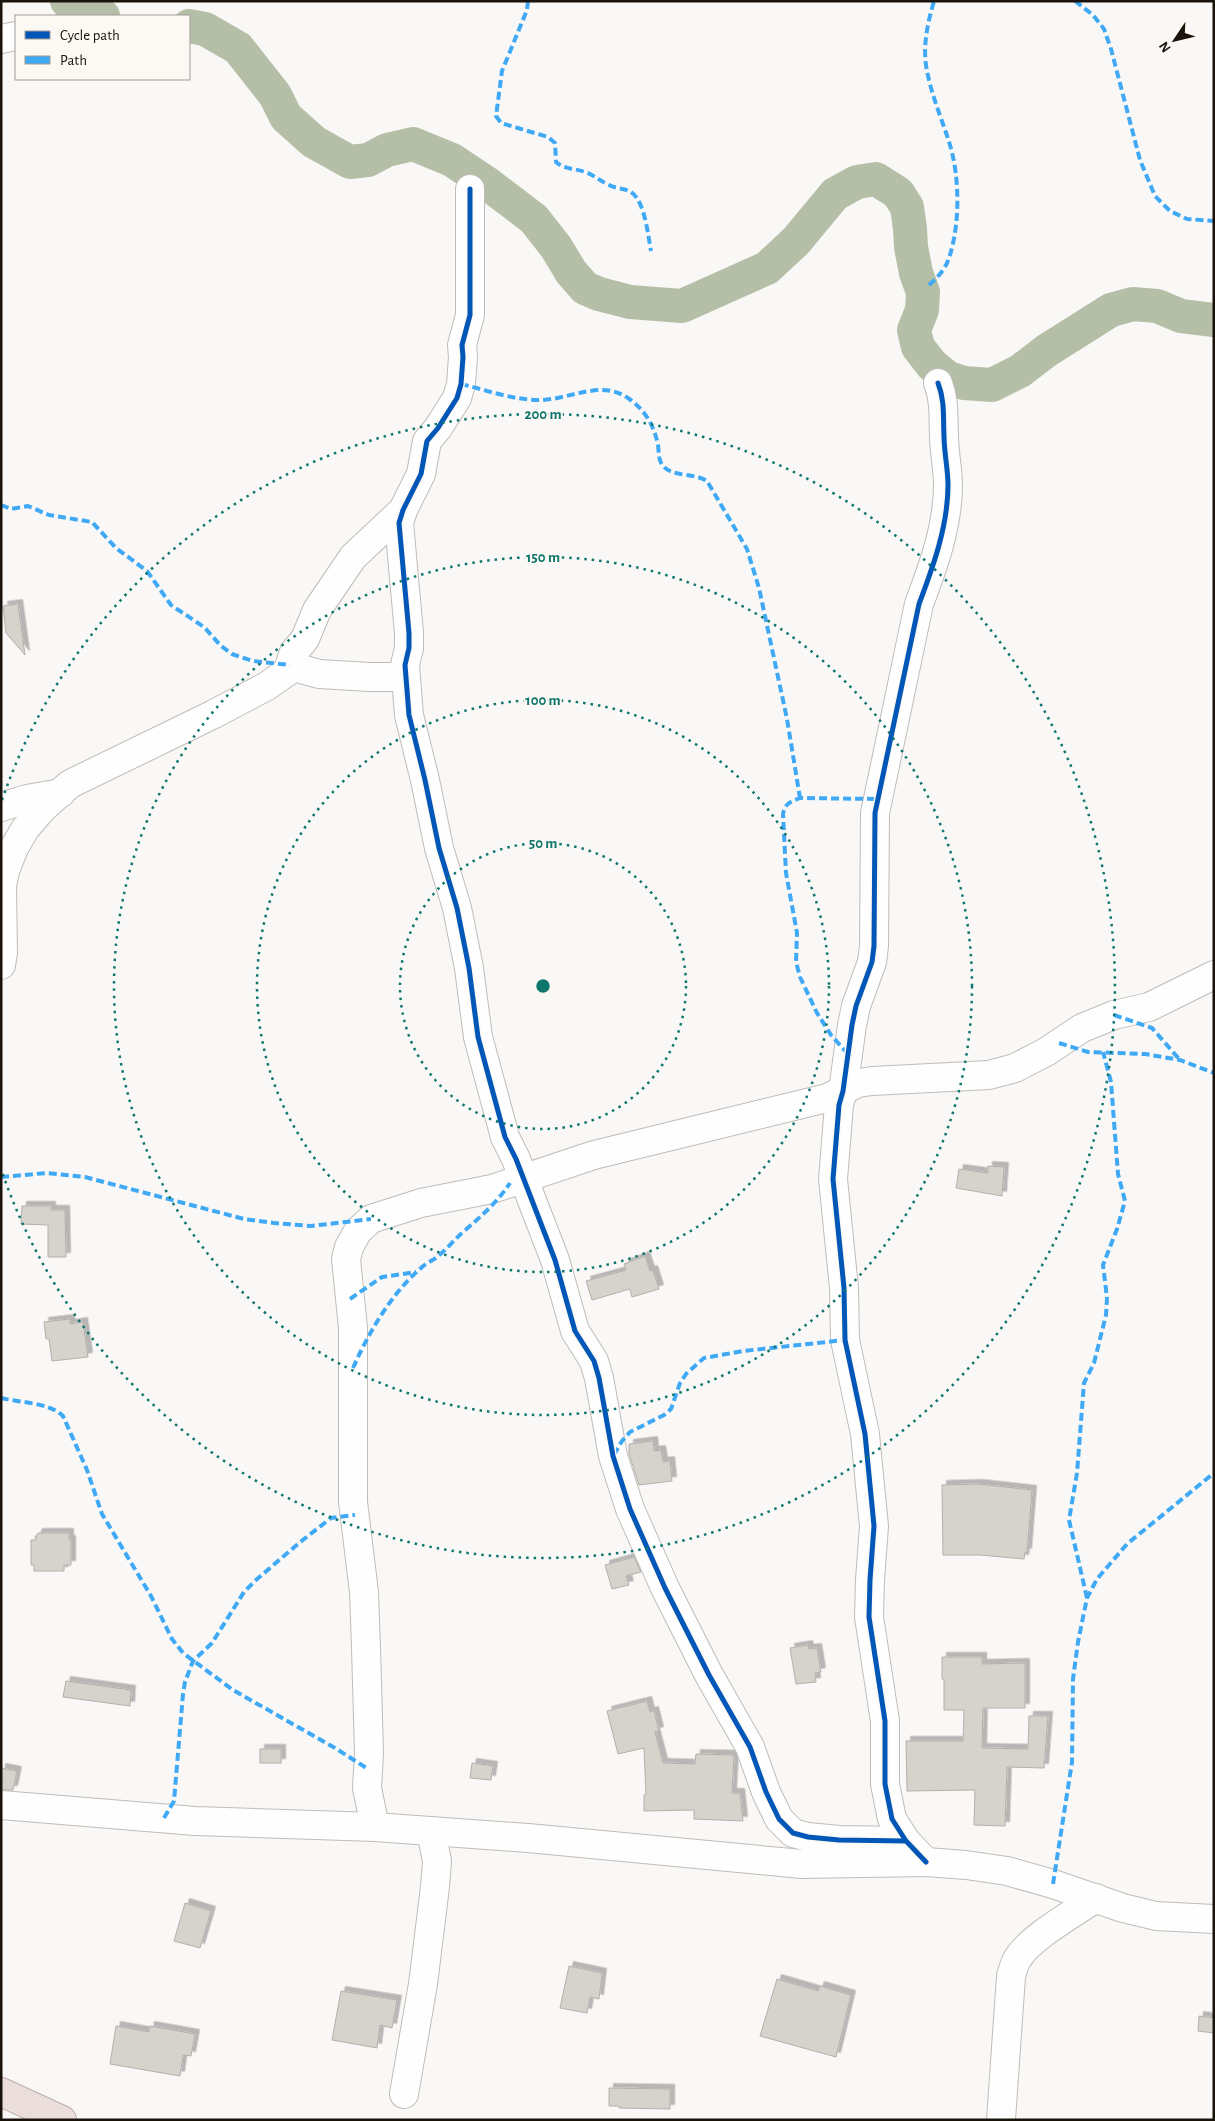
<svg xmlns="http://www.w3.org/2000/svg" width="1215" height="2121" viewBox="0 0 1215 2121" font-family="'Alegreya Sans',sans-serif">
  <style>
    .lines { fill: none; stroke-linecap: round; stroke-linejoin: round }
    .river { stroke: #b5bfa7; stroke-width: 34 }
    .building { fill: #d6d3cc; stroke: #b2b0ab; filter: url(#shadow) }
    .minor-casing { stroke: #c0bcb7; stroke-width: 30 }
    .highway-casing { stroke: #bbaeaa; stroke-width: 30 }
    .minor { stroke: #fefefe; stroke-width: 28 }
    .highway { stroke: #ebdedc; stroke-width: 28 }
    .quiet { stroke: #3fa9f5; stroke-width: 4; stroke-dasharray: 8 4; stroke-linecap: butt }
    .cycleway-casing { stroke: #fcf8f4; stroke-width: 8 }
    .cycleway { stroke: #0057b8; stroke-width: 5 }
    .ring { fill: none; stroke: #0f766e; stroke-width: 2.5; stroke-dasharray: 2.5 5 }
    .centre { fill: #0f766e; stroke: #fcf8f4; stroke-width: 2.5 }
    .ring-label { font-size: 15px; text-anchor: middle; font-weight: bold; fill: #0f766e; stroke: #fcf8f4; stroke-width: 4; stroke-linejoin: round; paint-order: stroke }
  </style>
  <defs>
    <filter id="shadow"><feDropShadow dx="4.5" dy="-4.5" stdDeviation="0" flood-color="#0004"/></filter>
  </defs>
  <rect width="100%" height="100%" fill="#faf8f6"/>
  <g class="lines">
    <g class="river">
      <path d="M67 1 103 16"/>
      <path d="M189 26 205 29 238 48 275 95 286 117 314 142 350 162 368 160 387 150 413 144 452 160 488 184 534 219 556 247 571 272 585 288 599 294 630 302 682 306 767 268 796 241 835 194 857 182 876 179 898 193 907 207 910 229 911 247 916 273 923 292 922 310 914 330 918 347 932 365 948 378 964 383 992 385 1020 371 1046 351 1111 310 1133 304 1157 306 1181 316 1214 320"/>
    </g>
  </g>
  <g class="building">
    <path d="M18 604 25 655 6 633 3 606Z"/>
    <path d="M988 1166 1004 1167 1002 1196 956 1188 959 1169 988 1173Z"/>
    <path d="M22 1206H51V1210H65L66 1257H48V1225L21 1224Z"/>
    <path d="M645 1256 650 1271 653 1270 659 1289 632 1297 630 1289 592 1300 586 1281 626 1270 624 1264Z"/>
    <path d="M70 1319V1324L83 1322 88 1357 52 1361 49 1339H46L44 1322Z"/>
    <path d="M653 1441 654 1451 661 1450 663 1462 670 1461 672 1481 639 1485 629 1454V1444Z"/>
    <path d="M978 1484 1032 1490 1027 1553 1025 1552 1024 1559 980 1555H943L942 1485Z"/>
    <path d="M38 1533H69V1540H71V1565H64V1571H34V1565H31V1540H35Z"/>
    <path d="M634 1557 641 1572 626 1576 629 1585 612 1589 605 1565Z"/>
    <path d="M808 1645 809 1649 817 1648 821 1672 815 1673 816 1682 796 1684 790 1648Z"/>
    <path d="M942 1657H982V1664L1025 1663V1708H983L982 1748 1028 1749 1029 1716H1048L1044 1768 1007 1767 1005 1826 974 1825 975 1790 907 1791 906 1741H963L964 1710H944V1679H942Z"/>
    <path d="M66 1681 131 1690 130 1706 63 1697Z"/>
    <path d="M647 1701 650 1712 654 1711 659 1731 655 1732 663 1763 695 1764 696 1754 734 1755 732 1793H740L743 1821 694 1819V1810L644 1811V1795H646L644 1748 618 1754 607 1711Z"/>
    <rect x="260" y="1749" width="21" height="14"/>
    <path d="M472 1763 493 1766 491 1780 470 1778Z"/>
    <path d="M1 1768 17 1771 13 1790H1Z"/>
    <path d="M185 1903 211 1911 200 1948 174 1941Z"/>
    <path d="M569 1966 602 1973 599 1999 590 1997 587 2013 560 2008Z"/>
    <path d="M777 1979 818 1991 820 1986 851 1995 836 2057 760 2036Z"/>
    <path d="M341 1991 397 2000 392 2028 380 2025 377 2048 332 2040Z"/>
    <path d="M1199 2016 1214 2018V2033L1198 2031Z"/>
    <path d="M116 2026 149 2032 150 2026 195 2034 191 2056 183 2055 180 2076 110 2064Z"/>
    <path d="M609 2088 670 2089V2109L619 2108V2106H609Z"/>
  </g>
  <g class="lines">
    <defs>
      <g id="minor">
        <path d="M1 39 16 36"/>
        <path d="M470 189V315L462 345 463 357 461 384 457 398 438 428 427 441 421 474 403 510 399 523 409 633V648L405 665 409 715 425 780 439 848 457 908 469 968 478 1037 505 1137 516 1159 555 1260 575 1331 594 1361 599 1378 613 1456 630 1509 665 1588 709 1675 750 1747 766 1792 779 1819 793 1833 808 1837 839 1840 906 1841"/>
        <path d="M288 670 294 652 305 639 317 610 353 557 403 510"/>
        <path d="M1 807 27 799 61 793"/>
        <path d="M1 965 3 953 2 886 5 871 14 848 25 829 43 808 70 784 214 714 267 686 294 667 319 674 370 677H405"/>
        <path d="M1 1805 195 1821 375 1827 528 1838 802 1864 926 1862 966 1865 1007 1871 1053 1884 1123 1908 1156 1916 1214 1919"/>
        <path d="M375 1827 367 1788 369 1753 366 1647 364 1592 353 1502V1328L346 1259 349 1247 358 1231 371 1219 421 1203 492 1189 594 1155 827 1098 858 1083 872 1081 989 1075 1015 1068 1046 1052 1082 1028 1114 1015 1149 1007 1214 975"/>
        <path d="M926 1862 906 1841 892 1819 885 1784V1721L869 1617 870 1580 874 1526 865 1434 845 1340 844 1288 833 1179 839 1105 843 1091 852 1025 856 1006 872 962 874 946 875 813 919 604C933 567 948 526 948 485 948 469 944 452 944 436 943 417 945 401 938 383"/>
        <path d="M404 2094 423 1984 435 1887 437 1861 431 1831"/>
        <path d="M1001 2120 1011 1976C1013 1971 1014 1963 1018 1958 1031 1937 1074 1913 1096 1898"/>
      </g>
      <path id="highway" d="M1 2092 62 2120"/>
    </defs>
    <use href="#minor" class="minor-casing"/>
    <use href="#highway" class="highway-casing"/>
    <use href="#minor" class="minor"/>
    <use href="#highway" class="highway"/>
    <g class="quiet">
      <path d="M528 1 527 10 502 71 496 116 501 123 548 137 555 143 556 162C565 170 574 168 585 172 594 175 600 181 609 185 616 189 625 188 631 192 645 201 648 236 651 251"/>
      <path d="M1075 1 1093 15 1104 29 1111 49 1140 160 1155 196 1170 211 1187 219 1214 221"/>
      <path d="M929 285C937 278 945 270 949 258 960 225 960 179 950 145 942 119 930 92 926 65 923 43 928 22 934 1"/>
      <path d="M461 384C486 390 513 400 539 400 570 400 600 379 628 398 645 410 654 425 658 445 659 453 658 461 664 467 674 477 695 473 707 481L747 549 759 588 787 719 800 798"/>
      <path d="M1 505 11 509 28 506 49 515 92 522 116 548 147 571 171 605 204 627 221 646 232 654 253 661 290 665"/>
      <path d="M1114 1015 1152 1028 1180 1060"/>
      <path d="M1059 1043 1088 1052 1145 1054 1180 1060 1214 1073"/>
      <path d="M848 1054 831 1035 817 1013 800 977 796 962 797 933 786 873 783 814C785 803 790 802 800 798L878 799"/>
      <path d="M1 1177 47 1173 85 1177 244 1219 274 1223 311 1226 371 1219"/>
      <path d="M350 1299 382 1277 416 1272"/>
      <path d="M353 1368C369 1332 391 1294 421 1268 426 1263 432 1261 437 1257 446 1250 454 1240 462 1233 480 1217 496 1204 510 1183"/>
      <path d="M1 1398C20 1403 49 1402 63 1416L87 1470 102 1514 151 1596 172 1639 183 1653 233 1690 335 1748 368 1769"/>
      <path d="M614 1455 622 1441 630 1432 664 1415 671 1409 680 1383 686 1374 704 1358 743 1351 845 1340"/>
      <path d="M1087 1598 1069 1520 1077 1473 1084 1383 1094 1363 1106 1315 1107 1298 1103 1265 1117 1229 1125 1201 1118 1174 1111 1082 1103 1052"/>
      <path d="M164 1818 174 1801 183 1694 185 1682 193 1661 212 1643 244 1592 256 1580 299 1543 331 1518 355 1515"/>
      <path d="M1053 1884 1072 1762 1073 1679 1078 1642 1087 1598 1097 1579 1127 1544 1214 1473"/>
    </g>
    <defs>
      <g id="cycleway">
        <path d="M470 189V315L462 345 463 357 461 384 457 398 438 428 427 441 421 474 403 510 399 523 409 633V648L405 665 409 715 425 780 439 848 457 908 469 968 478 1037 505 1137 516 1159 555 1260 575 1331 594 1361 599 1378 613 1456 630 1509 665 1588 709 1675 750 1747 766 1792 779 1819 793 1833 808 1837 839 1840 906 1841"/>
        <path d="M926 1862 906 1841 892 1819 885 1784V1721L869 1617 870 1580 874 1526 865 1434 845 1340 844 1288 833 1179 839 1105 843 1091 852 1025 856 1006 872 962 874 946 875 813 919 604C933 567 948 526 948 485 948 469 944 452 944 436 943 417 945 401 938 383"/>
      </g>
    </defs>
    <use href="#cycleway" class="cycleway-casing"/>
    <use href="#cycleway" class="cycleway"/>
  </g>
  <g class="ring">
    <circle cx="543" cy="986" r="143"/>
    <circle cx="543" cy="986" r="286"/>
    <circle cx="543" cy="986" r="429"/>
    <path d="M2 800A572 572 0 1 1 2 1172"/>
  </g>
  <circle cx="543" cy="986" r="8" class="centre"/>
  <g class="ring-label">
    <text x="543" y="419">200 m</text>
    <text x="543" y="562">150 m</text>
    <text x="543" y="705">100 m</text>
    <text x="543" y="848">50 m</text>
  </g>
  <rect width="1215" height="2121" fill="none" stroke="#1a130c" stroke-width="5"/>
  <rect x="15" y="15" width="175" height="65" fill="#fcf8f4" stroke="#a29c97"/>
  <rect x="25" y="31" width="25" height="8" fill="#0057b8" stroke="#a29c97"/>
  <text x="60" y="40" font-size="15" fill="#1a130c">Cycle path</text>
  <rect x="25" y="56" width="25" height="8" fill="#3fa9f5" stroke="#a29c97"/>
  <text x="60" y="65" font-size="15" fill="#1a130c">Path</text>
  <g transform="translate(1175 40) rotate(235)" stroke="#fcf8f4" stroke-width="4" paint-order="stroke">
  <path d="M0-4L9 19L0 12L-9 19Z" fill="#1a130c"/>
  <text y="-8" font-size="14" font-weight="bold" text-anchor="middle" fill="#1a130c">N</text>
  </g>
</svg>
